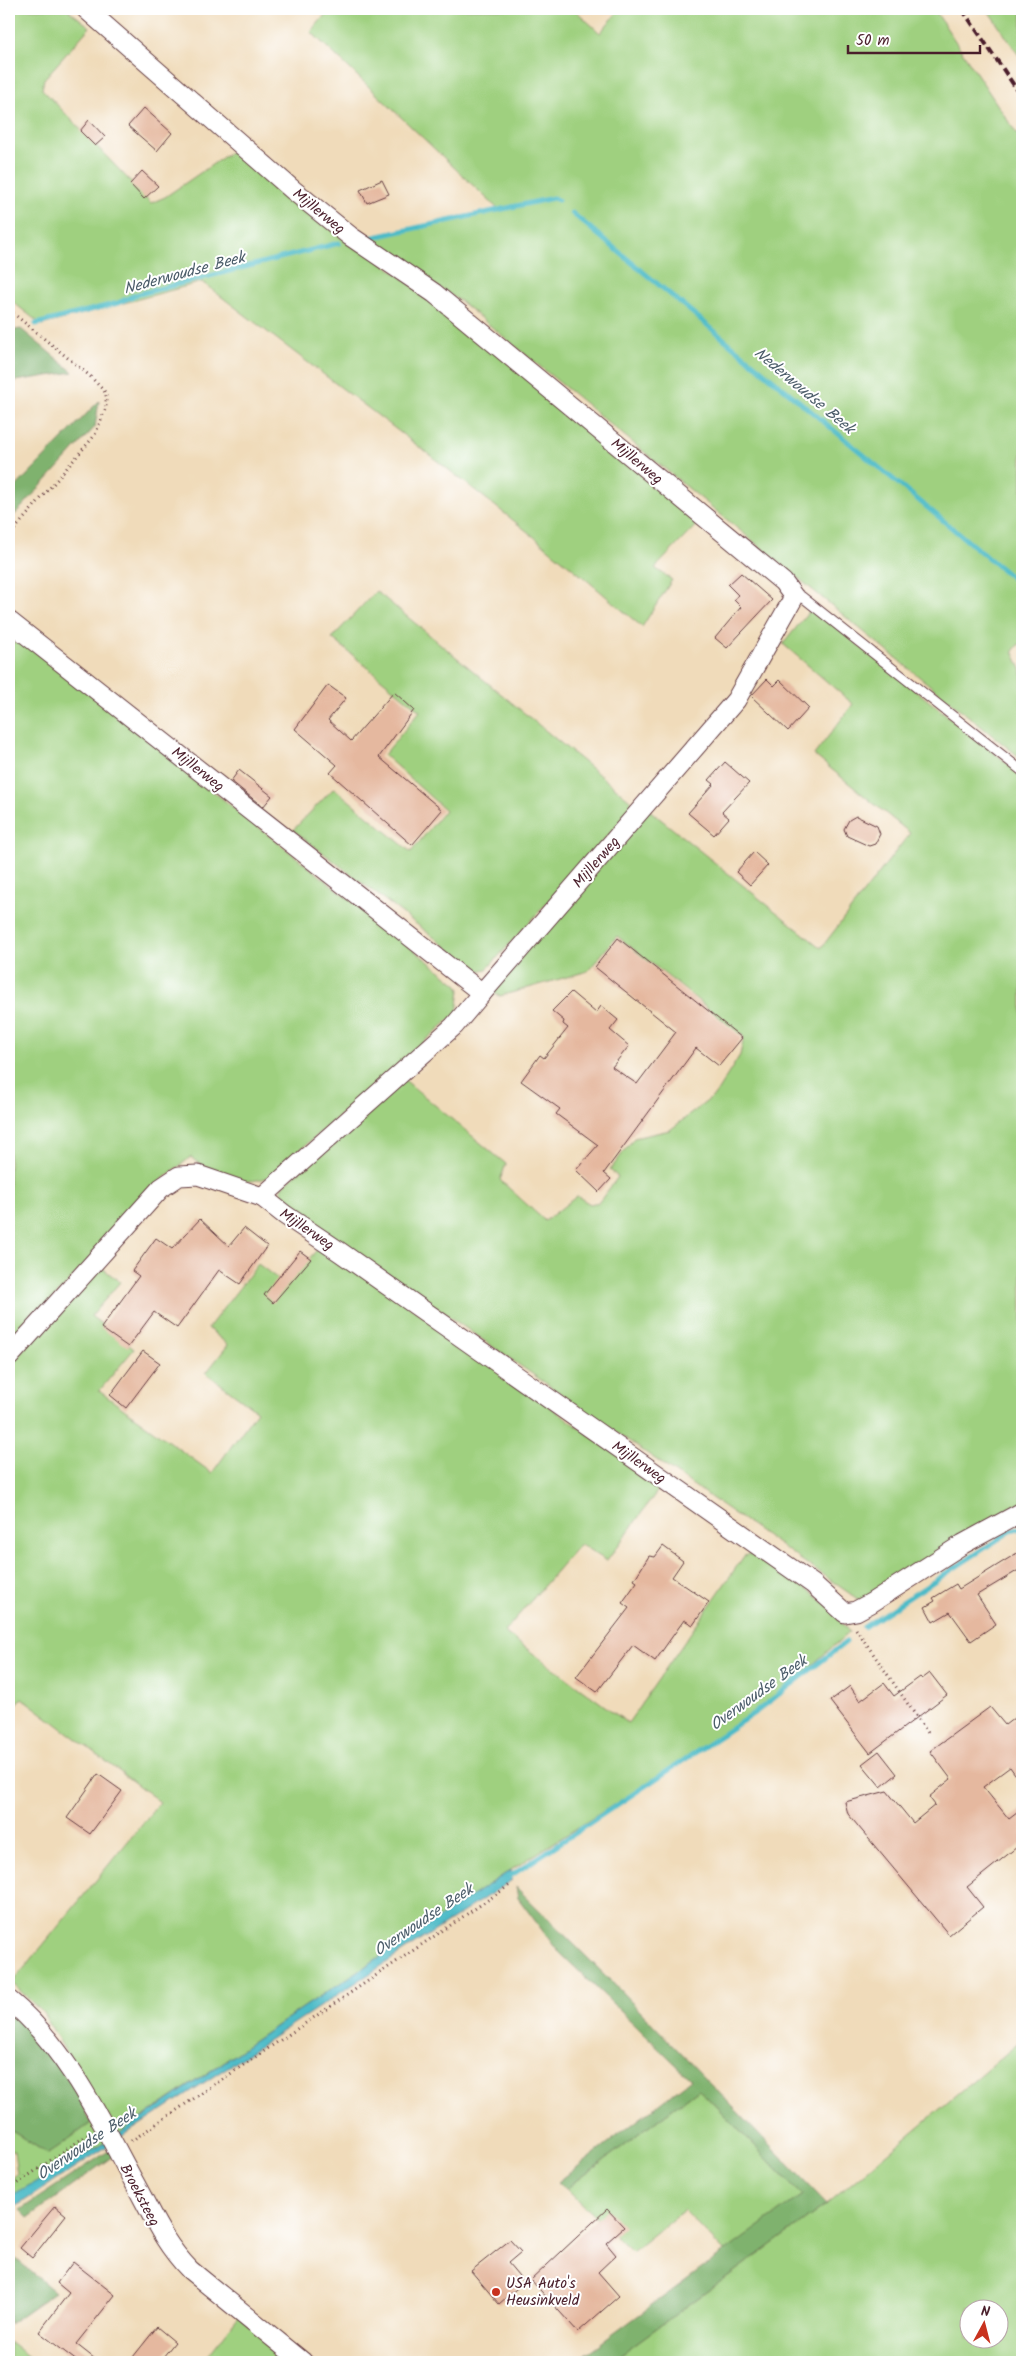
<svg xmlns="http://www.w3.org/2000/svg" width="1031" height="2371" viewBox="0 0 1031 2371" font-family="Kalam,sans-serif">
  <style>
    .green { fill: #9fd07f; stroke: #747855; fill-rule: evenodd }
    .forest { fill: #7fb26e; stroke: #64684c }
    .water { fill: #4ebbc8; stroke: #4c6d7a }
    .lines { fill: none; stroke-linecap: round; stroke-linejoin: round }
    .stream { stroke: #4ebbc8; stroke-width: 5 }
    .building { fill: #e5b89f }
    .lane-casing { stroke: #633b40; stroke-width: 11 }
    .street-casing { stroke: #633b40; stroke-width: 21 }
    .path { stroke: #633b40; stroke-width: 3; stroke-dasharray: 1 4; stroke-linecap: butt }
    .lane { stroke: #fff; stroke-width: 9 }
    .street { stroke: #fff; stroke-width: 19 }
    .rail { stroke: #4a1f2b; stroke-width: 4; stroke-dasharray: 8 4; stroke-linecap: butt }
    .poi-dot { fill: #c8321e; stroke: #fff; stroke-width: 2 }
    .labels { text-anchor: middle; stroke-width: 4; stroke-linejoin: round; paint-order: stroke }
    .street-label { font-size: 15px; fill: #4a1f2b; stroke: #fff }
    .poi-label { font-size: 15px; fill: #4a1f2b; stroke: #fff; text-anchor: start }
    .water-label { font-size: 16px; font-style: italic; fill: #4c5d6a; stroke: #fff }
  </style>
  <rect width="100%" height="100%" fill="#fff"/>
  <filter id="ink" filterUnits="userSpaceOnUse"><feTurbulence type="fractalNoise" baseFrequency=".02" numOctaves="2"/><feDisplacementMap in="SourceGraphic" scale="10" xChannelSelector="R" yChannelSelector="G"/><feConvolveMatrix kernelMatrix="1 2 1 2 8 2 1 2 1" color-interpolation-filters="sRGB"/></filter>
  <filter id="wash" filterUnits="userSpaceOnUse"><feTurbulence type="fractalNoise" baseFrequency=".0096" numOctaves="4" result="noise"/><feDisplacementMap in="SourceGraphic" scale="20" xChannelSelector="R" yChannelSelector="G"/><feGaussianBlur stdDeviation="1.12" result="paint"/><feColorMatrix in="noise" values="0 0 0 0 0 0 0 0 0 0 0 0 0 0 0 0 0 1.4 0 .05"/><feComposite in="paint" operator="in"/></filter>
  <g filter="url(#wash)">
    <rect width="100%" height="100%" fill="#f0dbba"/>
    <g class="green">
      <path d="M9 9H67L90 27 44 79 42 89 151 203 165 197 235 149 404 279 703 518 655 568 672 580 642 627C502 505 349 395 202 282L42 325 9 299Z"/>
      <path d="M330 9H574L600 33 620 9H934L1022 142V645L1019 644 1013 651 1022 671V759L897 659 460 301 363 239 498 209 311 32Z"/>
      <path d="M987 9H1022V60Z"/>
      <path d="M376 591 636 805 487 969 478 971 293 830 334 788 411 852 445 810 384 755 420 711 332 638Z"/>
      <path d="M812 608 1022 775V1503L1010 1508 862 1602 282 1201 281 1188 401 1077 506 1164 500 1180 545 1221 577 1196 590 1204 599 1202 618 1177 610 1170 634 1138 670 1130 715 1095 740 1055 744 1037 617 936 588 971 500 996 490 992 648 809 821 948 910 833 814 755 853 704 783 644Z"/>
      <path d="M19 638 458 985 460 990 457 1013 269 1177C235 1188 217 1177 191 1157L165 1177 9 1347V648Z"/>
      <path d="M322 1244 661 1486 607 1561 580 1544 504 1632 628 1723 744 1556 757 1551 829 1606 849 1632 762 1710 511 1870 304 2007 118 2134 86 2086 43 2013 12 1983 160 1802 22 1698 9 1713V1365L100 1266 120 1282 91 1316 134 1349 99 1391 212 1473 257 1411 206 1373 228 1345 208 1328 258 1264 286 1285Z"/>
      <path d="M1022 2040V2362H610L827 2204ZM968 2308H998V2338H968Z"/>
      <path d="M699 2089 802 2195 725 2253 684 2210 632 2252 566 2189Z"/>
      <path d="M91 2123 109 2141 9 2198V2181L17 2174 14 2151 9 2149V2129L48 2154Z"/>
      <path d="M241 2313 295 2362H203Z"/>
      <path d="M9 2342 35 2362H9Z"/>
    </g>
    <g class="forest">
      <path d="M21 329 73 372 9 382V331Z"/>
      <path d="M99 401 95 427 9 521V494Z"/>
      <path d="M516 1887 608 1978 827 2204 610 2362H575L802 2195 699 2089 566 2189 558 2182 691 2079 557 1950 518 1898Z"/>
      <path d="M9 2005 78 2092 91 2123 48 2154 9 2129Z"/>
      <path d="M110 2150 113 2156 28 2218 20 2210Z"/>
      <path d="M9 2253 55 2292 9 2324Z"/>
    </g>
    <path class="water" d="M511 1870 512 1880 9 2211V2199L12 2195 109 2141 304 2007Z"/>
    <g class="lines">
      <g class="stream">
        <path d="M572 213 1022 586"/>
        <path d="M365 239 553 198 558 200"/>
        <path d="M36 324 118 303 135 295 339 243"/>
        <path d="M9 327 12 326"/>
        <path d="M864 1627 1011 1531 1022 1528"/>
        <path d="M506 1879 756 1712 846 1642"/>
      </g>
    </g>
    <g id="blocks">
      <g class="building">
        <path d="M144 108 172 133 157 151 128 126Z"/>
        <path d="M89 120 105 137 95 146 80 131Z"/>
        <path d="M142 171 158 186 144 199 130 184Z"/>
        <path d="M382 180 389 194 367 203 360 190Z"/>
        <path d="M741 573 772 600 727 648 715 638 741 607 734 600 738 595 728 585Z"/>
        <path d="M767 679 774 686 780 680 809 708 788 731 751 696Z"/>
        <path d="M328 685 346 698 328 720 351 741 394 692 414 710 379 757 442 810 412 845 330 773 337 765 295 729Z"/>
        <path d="M725 762 749 783 722 812 729 818 714 835 688 813 714 784 709 780Z"/>
        <path d="M239 770 272 796 263 807 231 781Z"/>
        <path d="M856 816 877 826 880 834 875 844 869 846 847 836 844 829 849 820Z"/>
        <path d="M754 852 768 865 750 885 736 872Z"/>
        <path d="M618 938 742 1038 719 1066 696 1048 604 1173 611 1179 599 1192 576 1170 598 1145 556 1114 560 1109 521 1081 540 1055 544 1058 568 1028 563 1024 564 1021 552 1011 571 992 596 1013 601 1006 618 1020 610 1030 629 1046 612 1067 637 1084 676 1032 595 967Z"/>
        <path d="M200 1219 229 1246 244 1228 267 1246 240 1284 219 1270 177 1328 154 1312 128 1347 101 1328 139 1276 132 1271 156 1238 172 1249Z"/>
        <path d="M300 1251 311 1259 273 1303 264 1295Z"/>
        <path d="M143 1351 160 1363 126 1408 110 1395Z"/>
        <path d="M663 1546 683 1561 672 1577 709 1602 693 1625 684 1620 655 1661 633 1645 597 1692 576 1677 629 1608 622 1603 637 1582 634 1580 649 1556 655 1557Z"/>
        <path d="M1022 1550V1568L977 1595 996 1624 971 1641 950 1612 933 1622 925 1607 935 1601 933 1598 956 1584 959 1589Z"/>
        <path d="M930 1673 947 1695 870 1753 830 1701 850 1686 860 1701 884 1683 894 1696 920 1677 922 1679Z"/>
        <path d="M990 1707 1005 1725 1022 1712V1784L1010 1767 983 1787 1009 1819 1022 1809V1843L967 1887 983 1907 949 1935 848 1814 845 1802 887 1791 913 1823 935 1805 929 1797 951 1779 930 1751Z"/>
        <path d="M879 1751 897 1774 881 1787 862 1764Z"/>
        <path d="M98 1774 122 1791 90 1834 67 1818Z"/>
        <path d="M55 2206 66 2215 32 2258 20 2248Z"/>
        <path d="M607 2209 624 2227 606 2243 616 2255 598 2272 619 2296 578 2332 531 2280Z"/>
        <path d="M510 2240 521 2252 508 2263 524 2282 499 2304 471 2271Z"/>
        <path d="M73 2262 115 2295 76 2344 99 2362H78L39 2332 69 2293 57 2283Z"/>
        <path d="M157 2327 175 2342 159 2362H129Z"/>
      </g>
    </g>
  </g>
  <g filter="url(#ink)">
    <use href="#blocks" fill-opacity="0" stroke="#633b40" stroke-width="1"/>
    <g class="lines">
      <defs>
        <path id="lane" d="M794 597 801 596 1022 771"/>
        <g id="street">
          <path d="M86 9 293 190 350 236 434 293 783 582 794 597 736 700 482 993"/>
          <path d="M9 621 482 993 454 1026 262 1197 198 1175 179 1176 161 1188 9 1357"/>
          <path d="M262 1197 285 1215 340 1252 813 1584 845 1613 856 1611 871 1603 963 1544 1022 1512"/>
          <path d="M9 2000C65 2046 99 2117 133 2180 152 2214 162 2241 190 2270L303 2362"/>
        </g>
      </defs>
      <use href="#lane" class="lane-casing"/>
      <use href="#street" class="street-casing"/>
      <g class="path">
        <path d="M9 310 90 376 106 393V407L95 435 9 536"/>
        <path d="M856 1629 928 1733"/>
        <path d="M131 2141 510 1885"/>
        <path d="M9 2189 89 2134"/>
      </g>
      <use href="#lane" class="lane"/>
      <use href="#street" class="street"/>
      <path class="rail" d="M962 9 1022 97"/>
    </g>
  </g>
  <circle class="poi-dot" cx="496" cy="2292" r="5"/>
  <g class="labels">
    <g class="street-label">
      <text transform="translate(319 211) rotate(39)" y="5">Mijllerweg</text>
      <text transform="translate(637 461) rotate(40)" y="5">Mijllerweg</text>
      <text transform="translate(198 769) rotate(38)" y="5">Mijllerweg</text>
      <text transform="translate(596 862) rotate(-49)" y="5">Mijllerweg</text>
      <text transform="translate(307 1229) rotate(34)" y="5">Mijllerweg</text>
      <text transform="translate(639 1462) rotate(35)" y="5">Mijllerweg</text>
      <text transform="translate(140 2195) rotate(62)" y="5">Broeksteeg</text>
    </g>
    <g class="poi-label">
      <text x="506" y="2288">USA Auto's<tspan x="506" dy="17">Heusinkveld</tspan></text>
    </g>
    <g class="water-label">
      <text transform="translate(184 272) rotate(-15)" y="6">Nederwoudse Beek</text>
      <text transform="translate(805 390) rotate(40)" y="6">Nederwoudse Beek</text>
      <text transform="translate(758 1692) rotate(-36)" y="6">Overwoudse Beek</text>
      <text transform="translate(423 1919) rotate(-34)" y="6">Overwoudse Beek</text>
      <text transform="translate(86 2143) rotate(-34)" y="6">Overwoudse Beek</text>
    </g>
  </g>
  <rect width="1031" height="2371" fill="none" stroke="#fff" stroke-width="30"/>
  <g transform="translate(984 2324) rotate(7)"><circle r="24" fill="#ffffff" stroke="#b7a5aa"/>
  <path d="M0-4L9 19L0 12L-9 19Z" fill="#c8321e"/>
  <text y="-8" font-size="14" font-weight="bold" text-anchor="middle" fill="#4a1f2b">N</text>
  </g>
  <path d="M848 45v8h132v-8" fill="none" stroke="#4a1f2b" stroke-width="2.5"/>
  <text x="856" y="45" font-size="15" fill="#4a1f2b" stroke="#ffffff" stroke-width="4" paint-order="stroke">50 m</text>
</svg>
